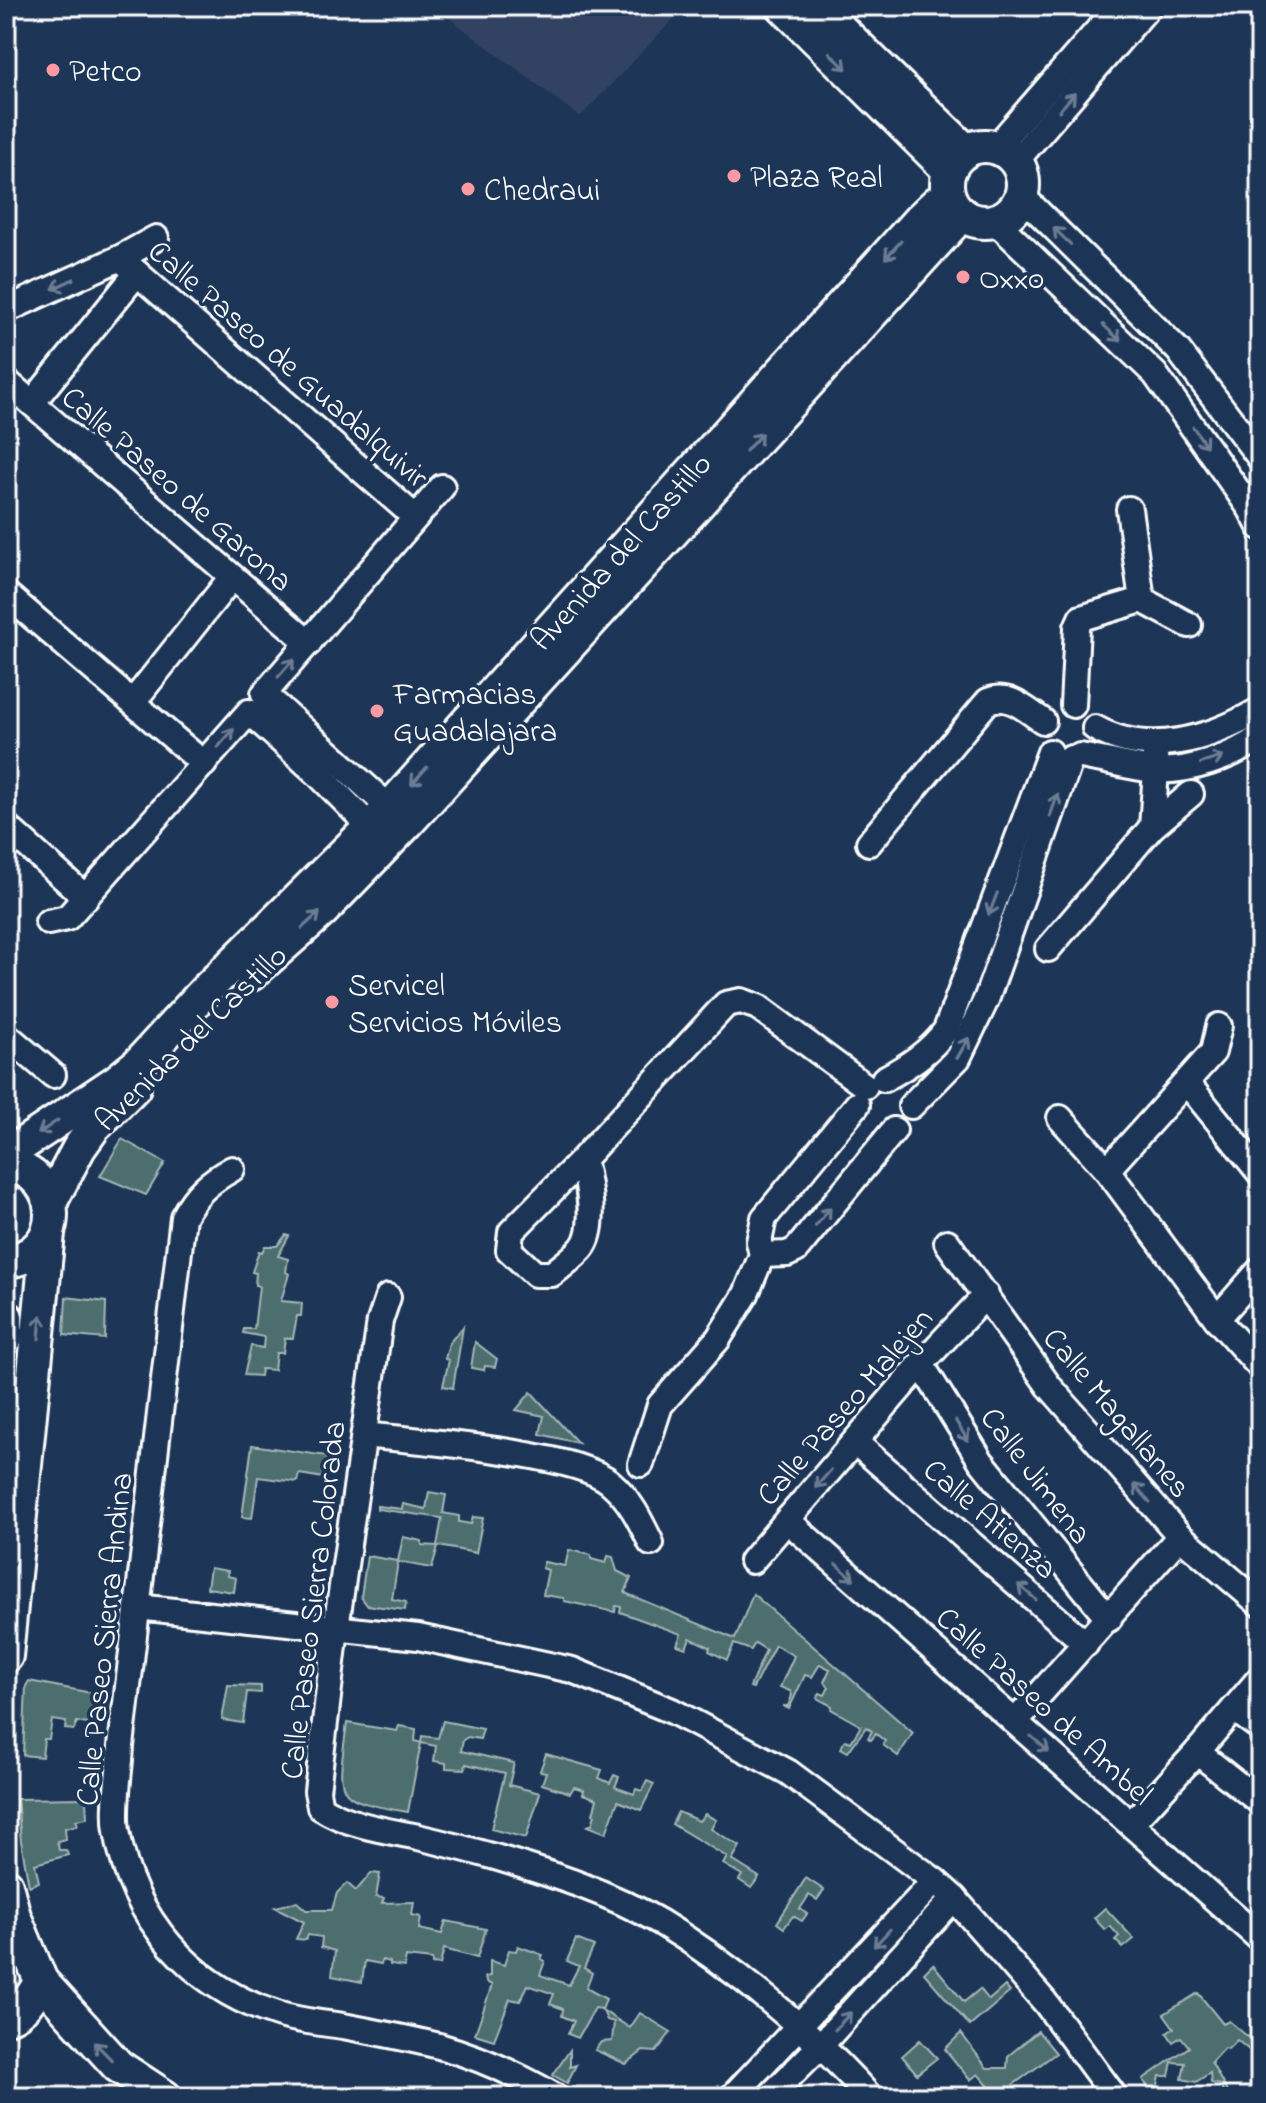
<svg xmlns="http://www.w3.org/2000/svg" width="1266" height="2103" viewBox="0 0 1266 2103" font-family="'Indie Flower',sans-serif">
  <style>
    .built { fill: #324262 }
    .green { fill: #4d6e6e; stroke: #a6b6b6; stroke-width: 2 }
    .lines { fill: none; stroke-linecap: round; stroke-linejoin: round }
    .street-casing { stroke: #fff; stroke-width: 30 }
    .secondary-casing { stroke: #fff; stroke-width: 38 }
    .street { stroke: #1d3557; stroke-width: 24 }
    .secondary { stroke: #1d3557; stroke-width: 32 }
    .oneway { stroke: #6c7c92 }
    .poi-dot { fill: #ff9aa2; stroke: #1d3557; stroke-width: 3 }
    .labels { text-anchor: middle; stroke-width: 7; stroke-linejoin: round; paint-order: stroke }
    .poi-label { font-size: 32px; fill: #fff; stroke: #1d3557; text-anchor: start }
    .street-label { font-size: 32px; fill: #fff; stroke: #1d3557 }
  </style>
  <rect width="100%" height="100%" fill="#1d3557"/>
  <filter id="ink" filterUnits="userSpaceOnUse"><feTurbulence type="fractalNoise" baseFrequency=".0125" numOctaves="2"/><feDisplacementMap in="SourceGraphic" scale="16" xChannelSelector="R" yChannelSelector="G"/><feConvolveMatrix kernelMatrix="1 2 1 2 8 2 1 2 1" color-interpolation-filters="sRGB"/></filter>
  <g filter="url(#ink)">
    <path class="built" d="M433 6H686L580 117Z"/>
    <g class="green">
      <path d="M122 1139 165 1163 146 1195 100 1176Z"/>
      <path d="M286 1235 289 1236 278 1256 288 1259 286 1272 289 1274 281 1301 302 1303 301 1316H297L293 1338H285L283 1353H276L274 1370 261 1369 260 1376 244 1375 251 1346 263 1348 264 1337 243 1333 244 1329H254L259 1286 255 1285 256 1273 252 1272 259 1251 262 1252 265 1246H277Z"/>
      <path d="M66 1297 106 1302 105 1339 64 1335Z"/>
      <path d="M463 1327 453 1388 443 1386 449 1360 445 1359 449 1343Z"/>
      <path d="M475 1342 497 1359 495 1367 485 1366 484 1370 471 1368Z"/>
      <path d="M531 1392 578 1443 540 1434 544 1416 516 1410Z"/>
      <path d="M252 1445 327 1456 324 1478 299 1474 297 1482 258 1477 252 1518 242 1517Z"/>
      <path d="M429 1492 446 1495 443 1513 459 1516V1522L471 1524 473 1517 483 1518 476 1553 438 1546 432 1568 398 1562 392 1599 406 1602 405 1610 367 1605 361 1597 367 1556 398 1561 403 1537 422 1541V1545L437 1546 442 1518 377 1509V1506L402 1509 403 1504 426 1509Z"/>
      <path d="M569 1550 591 1555V1559L606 1563 608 1556 613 1557 617 1571 631 1578 625 1593 735 1639 753 1594 913 1733 898 1756 883 1745 885 1741 876 1734 871 1740 868 1738 872 1731 866 1727 848 1752 841 1748 845 1740 851 1742 861 1726 831 1709 832 1706 817 1698 820 1693 825 1695 829 1687 824 1682 830 1669 820 1664 812 1677 805 1675 789 1709 783 1706H788L792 1695 790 1691 780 1687 794 1656 775 1645 753 1688 750 1687 766 1650 755 1643 751 1650 734 1644 727 1660 709 1651 710 1647 690 1638 686 1648 677 1645 681 1634 620 1612 621 1607 616 1606 615 1612 564 1601V1598L543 1595 548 1570 542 1568 544 1562 565 1566Z"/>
      <path d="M210 1568 228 1571 227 1576 236 1578 234 1592 207 1588Z"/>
      <path d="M29 1681 97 1694 92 1725 77 1722 74 1730 65 1729 66 1722 52 1720 49 1739H44L42 1757 23 1755 26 1686Z"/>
      <path d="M228 1685 261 1686V1693L247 1692 243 1723 222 1720Z"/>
      <path d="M443 1721 483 1729 480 1739 468 1737 463 1740 461 1751 514 1763 509 1785 540 1793 526 1838 491 1829 505 1773 466 1764 465 1769 446 1768V1763L434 1761 436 1746 421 1743 408 1812C331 1799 337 1797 347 1723L397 1731 399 1726 416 1729 415 1741 421 1743 422 1736 438 1738Z"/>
      <path d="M546 1754 602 1770 599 1778 610 1783 614 1775 619 1777 615 1787 634 1794 636 1789 642 1791 647 1781 654 1784 641 1810 618 1801 606 1833 588 1826 592 1824 595 1815 593 1814 597 1799 583 1794 584 1790 574 1787 570 1793 542 1784 546 1772 540 1771Z"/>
      <path d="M86 1798 87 1818 76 1820 78 1825 65 1828 66 1839 57 1841 59 1850H66L68 1855 35 1864 39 1882 29 1886 21 1841 17 1799Z"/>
      <path d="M678 1812 699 1821 705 1814 716 1820 711 1829 740 1846 732 1860 759 1877 751 1888 739 1880 742 1875 723 1864 727 1857 672 1824Z"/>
      <path d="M371 1873 380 1874 376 1897 384 1898 382 1903 414 1902 412 1915 421 1917 419 1929 442 1934 446 1921 486 1929 477 1958 444 1949 440 1965 432 1964V1960L406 1957 404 1967 390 1965V1962L382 1960 381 1964 365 1961 362 1982 332 1976 335 1951 321 1947 322 1937 308 1935 306 1940 296 1939 304 1922 275 1907 297 1902 306 1910H332L337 1893 347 1883 356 1891Z"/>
      <path d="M806 1878 824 1890 817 1900 809 1895 800 1909 807 1914 802 1921 793 1916 784 1928 777 1923Z"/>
      <path d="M1105 1908 1134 1939 1123 1948 1115 1940 1119 1936 1110 1926 1105 1930 1094 1918Z"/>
      <path d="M576 1939 594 1946 584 1968 592 1973 586 1988 606 1999 602 2010 630 2028 640 2013 671 2032 656 2052 643 2051 626 2064 595 2050 601 2042 612 2041 614 2022 607 2020 602 2009 595 2008 578 2038 568 2034 574 2021 562 2016 563 2009 550 2004 554 1994 528 1985 520 2001 510 1999 494 2040 475 2034 492 1985 486 1982 485 1977 490 1976V1961L504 1965 509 1950 516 1951 518 1946 543 1955 541 1959 545 1961 540 1975 569 1985 579 1966 567 1961Z"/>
      <path d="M933 1964 964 2002 980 1989 989 2000 1005 1986 1010 1992 970 2026 924 1973Z"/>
      <path d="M1198 1993 1223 2024 1229 2021 1260 2047V2052L1253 2045 1249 2050 1237 2040 1228 2049 1224 2048 1211 2062 1230 2097H1222V2085L1211 2083 1210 2073 1196 2082 1182 2079 1185 2063 1172 2062 1169 2076H1160L1157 2089 1150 2091 1143 2079 1189 2047 1181 2037 1173 2042 1167 2033 1174 2028 1164 2014Z"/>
      <path d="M1038 2031 1056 2053 1013 2085 1021 2097H998L978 2074 970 2080 945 2049 961 2033 987 2068H1007L1008 2056Z"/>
      <path d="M920 2040 937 2058 917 2074 902 2056Z"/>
      <path d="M570 2050V2067L576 2065 567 2083 553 2075Z"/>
    </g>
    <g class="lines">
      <defs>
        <g id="street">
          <path d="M996 147 1119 6"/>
          <path d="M1016 161 1149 6"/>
          <path d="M1022 196 1178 350 1260 458"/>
          <path d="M995 221 1155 374 1250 508 1260 527"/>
          <path d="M120 258 415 517"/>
          <path d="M6 310 120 258 156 238"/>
          <path d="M6 381 309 643"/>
          <path d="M32 403 137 273"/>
          <path d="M1129 509 1142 600"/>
          <path d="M6 594 204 764"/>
          <path d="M133 702 232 577"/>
          <path d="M1073 705 1077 627 1081 618 1142 600 1189 625"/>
          <path d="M1095 728C1148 758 1210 739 1260 710"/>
          <path d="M1080 756C1105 760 1129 767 1154 770 1188 773 1233 757 1260 737"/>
          <path d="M402 819 264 694 442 487"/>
          <path d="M6 826 86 898"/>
          <path d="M1152 827 1156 770 1155 755"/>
          <path d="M869 843 988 701C1009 692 1026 710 1043 721"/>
          <path d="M48 922 67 918 249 712 318 774 382 839"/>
          <path d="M1048 949 1152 827 1191 794"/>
          <path d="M6 1035 53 1075"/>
          <path d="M884 1079C908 1066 930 1052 946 1030L1050 752"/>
          <path d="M1187 1083 1260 1173"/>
          <path d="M911 1106 958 1058 986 1000 1071 758"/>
          <path d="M1060 1118 1107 1170 1217 1319 1260 1367"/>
          <path d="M583 1159C588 1182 598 1228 582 1248 573 1258 562 1266 552 1274H535L509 1250 511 1232 583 1159 726 1004 741 1001 758 1007 865 1086"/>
          <path d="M232 1169C209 1182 196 1193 183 1217L121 1746C120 1771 113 1807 117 1831 132 1920 192 1987 277 2014 298 2021 322 2023 343 2026 375 2032 407 2038 439 2046 479 2057 520 2076 556 2097"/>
          <path d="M1107 1170 1213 1052 1219 1026"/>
          <path d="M947 1242 1049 1386 1180 1536 1260 1604"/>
          <path d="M762 1255 787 1254 796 1250 894 1130"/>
          <path d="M388 1297 380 1321 336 1628 317 1791 320 1807C350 1826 384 1830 418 1837 444 1843 470 1850 495 1857 551 1874 609 1892 660 1922 733 1966 813 2033 870 2097"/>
          <path d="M1217 1319 1260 1270"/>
          <path d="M921 1364 981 1461 1109 1619"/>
          <path d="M6 1408 32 1410"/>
          <path d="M364 1435C417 1441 574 1452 610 1482 630 1499 640 1520 651 1543"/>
          <path d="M855 1442 1086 1644"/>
          <path d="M641 1464 660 1405 718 1339 746 1294 762 1255 759 1242 764 1218 857 1105"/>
          <path d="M787 1520 1260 1939"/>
          <path d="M752 1561 921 1364 986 1295"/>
          <path d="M137 1607 418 1637 572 1670 672 1711 788 1772 935 1881 954 1898 1045 2002 1115 2097"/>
          <path d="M1234 1709 1260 1728"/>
          <path d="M1015 1722 1180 1536"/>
          <path d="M1197 1752 1260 1802"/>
          <path d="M1131 1824 1197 1752 1260 1678"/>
          <path d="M732 2097 935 1881"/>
          <path d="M769 2097 820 2046 954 1898"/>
        </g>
        <g id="secondary">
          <path d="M783 6 949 170"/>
          <path d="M816 6 965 150"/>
          <circle cx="985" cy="184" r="38"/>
          <path d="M251 974 322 911 407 823 962 214"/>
          <path d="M6 1160 20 1146 117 1081 138 1064 204 992 390 808 919 220 937 203 949 198"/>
          <path d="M6 1165C66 1173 66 1256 6 1261"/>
          <path d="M51 1201 79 1148 94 1127 134 1087"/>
          <path d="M6 1317V1338"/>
          <path d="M6 1656 48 1233"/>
          <path d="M6 1885 14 1916 41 1981 118 2066 165 2097"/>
          <path d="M6 2018C25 2010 31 1998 41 1981"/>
        </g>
      </defs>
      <use href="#street" class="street-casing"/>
      <use href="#secondary" class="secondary-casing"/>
      <use href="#street" class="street"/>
      <use href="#secondary" class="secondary"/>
    </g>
    <defs><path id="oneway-shaft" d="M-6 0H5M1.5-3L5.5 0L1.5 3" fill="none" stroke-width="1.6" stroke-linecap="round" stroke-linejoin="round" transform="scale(2)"/></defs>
    <g class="oneway">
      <use href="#oneway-shaft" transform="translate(838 61) rotate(45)"/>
      <use href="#oneway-shaft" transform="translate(1067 102) rotate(-49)"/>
      <use href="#oneway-shaft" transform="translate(1062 236) rotate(-136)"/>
      <use href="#oneway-shaft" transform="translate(893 250) rotate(132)"/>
      <use href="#oneway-shaft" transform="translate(63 284) rotate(155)"/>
      <use href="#oneway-shaft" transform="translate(1112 333) rotate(43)"/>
      <use href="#oneway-shaft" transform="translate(1200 437) rotate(55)"/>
      <use href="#oneway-shaft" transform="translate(754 442) rotate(-48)"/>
      <use href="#oneway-shaft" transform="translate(286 668) rotate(-49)"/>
      <use href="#oneway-shaft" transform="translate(226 738) rotate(-49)"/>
      <use href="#oneway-shaft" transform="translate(1212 760) rotate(-17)"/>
      <use href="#oneway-shaft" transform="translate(419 776) rotate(132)"/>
      <use href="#oneway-shaft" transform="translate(1054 805) rotate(-71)"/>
      <use href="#oneway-shaft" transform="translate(993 904) rotate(111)"/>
      <use href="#oneway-shaft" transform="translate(311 920) rotate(-42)"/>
      <use href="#oneway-shaft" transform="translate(963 1048) rotate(-60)"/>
      <use href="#oneway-shaft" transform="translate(48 1127) rotate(146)"/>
      <use href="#oneway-shaft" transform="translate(823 1217) rotate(-51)"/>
      <use href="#oneway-shaft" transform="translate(40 1327) rotate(-85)"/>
      <use href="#oneway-shaft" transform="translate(962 1431) rotate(58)"/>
      <use href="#oneway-shaft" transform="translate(823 1479) rotate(131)"/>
      <use href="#oneway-shaft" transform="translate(1142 1493) rotate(-131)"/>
      <use href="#oneway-shaft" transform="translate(845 1572) rotate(41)"/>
      <use href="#oneway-shaft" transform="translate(1027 1592) rotate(-139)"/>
      <use href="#oneway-shaft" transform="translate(1040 1744) rotate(41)"/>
      <use href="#oneway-shaft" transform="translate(882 1938) rotate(133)"/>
      <use href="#oneway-shaft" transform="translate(843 2021) rotate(-48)"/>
      <use href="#oneway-shaft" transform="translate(103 2051) rotate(-134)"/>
    </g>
  </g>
  <g class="poi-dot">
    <circle cx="53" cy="70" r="8"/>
    <circle cx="734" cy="176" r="8"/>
    <circle cx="468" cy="189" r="8"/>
    <circle cx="963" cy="277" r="8"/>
    <circle cx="377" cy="711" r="8"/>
    <circle cx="332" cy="1002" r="8"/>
  </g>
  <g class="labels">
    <g class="poi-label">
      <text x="69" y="81">Petco</text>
      <text x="750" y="187">Plaza Real</text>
      <text x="484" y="200">Chedraui</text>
      <text x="979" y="288">Oxxo</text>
      <text x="393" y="704">Farmacias<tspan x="393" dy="37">Guadalajara</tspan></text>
      <text x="348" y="995">Servicel<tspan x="348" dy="37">Servicios Móviles</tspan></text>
    </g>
    <g class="street-label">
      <text transform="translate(289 363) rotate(41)" y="11">Calle Paseo de Guadalquivir</text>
      <text transform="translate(178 488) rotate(41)" y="11">Calle Paseo de Garona</text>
      <text transform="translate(620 551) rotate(-48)" y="11">Avenida del Castillo</text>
      <text transform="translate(190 1037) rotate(-44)" y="11">Avenida del Castillo</text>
      <text transform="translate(844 1406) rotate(-49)" y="11">Calle Paseo Malejen</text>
      <text transform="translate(1118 1412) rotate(50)" y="11">Calle Magallanes</text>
      <text transform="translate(1037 1475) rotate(53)" y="11">Calle Jimena</text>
      <text transform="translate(991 1518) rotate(41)" y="11">Calle Atienza</text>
      <text transform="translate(312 1600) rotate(-83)" y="11">Calle Paseo Sierra Colorada</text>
      <text transform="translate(103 1639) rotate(-84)" y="11">Calle Paseo Sierra Andina</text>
      <text transform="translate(1045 1705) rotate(42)" y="11">Calle Paseo de Ambel</text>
    </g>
  </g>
  <rect width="1266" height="2103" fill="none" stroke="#1d3557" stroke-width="32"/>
  <rect x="16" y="16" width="1234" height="2071" fill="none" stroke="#fff" stroke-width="3" filter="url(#ink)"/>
</svg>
